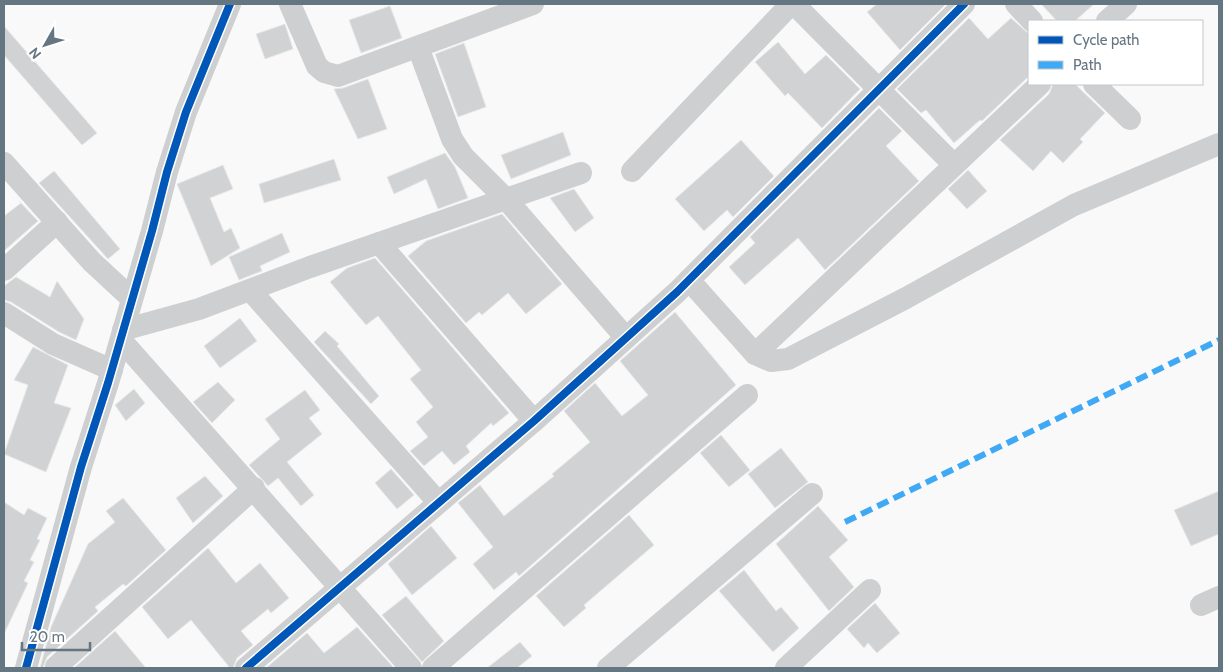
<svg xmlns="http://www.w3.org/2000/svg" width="1223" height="672" viewBox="0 0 1223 672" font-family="Cabin,sans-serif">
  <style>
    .building { fill: #d0d2d3; stroke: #e8e8e8 }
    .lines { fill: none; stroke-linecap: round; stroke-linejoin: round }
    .minor { stroke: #cecfd0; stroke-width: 22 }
    .quiet { stroke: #3fa9f5; stroke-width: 6; stroke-dasharray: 12 6; stroke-linecap: butt }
    .cycleway-casing { stroke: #fff; stroke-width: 11 }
    .cycleway { stroke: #0057b8; stroke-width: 8 }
  </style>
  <rect width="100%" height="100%" fill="#f9f9f9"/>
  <g class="building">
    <path d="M877 4H946L900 50 867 12Z"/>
    <path d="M1041 4H1094L1075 21H1057Z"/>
    <path d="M390 6 402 38 361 53 349 20Z"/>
    <path d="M969 18 988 39 1011 18 1029 34V76L982 121 980 120 954 143 926 110 921 113 897 89Z"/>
    <path d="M285 24 293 49 265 59 256 34Z"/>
    <path d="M4 26 97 133 82 145 4 55Z"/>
    <path d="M778 42 805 74 826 55 860 89 822 128 788 93 785 96 755 62Z"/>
    <path d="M464 43 486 107 458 117 435 54Z"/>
    <path d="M368 79 387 129 358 139 334 89 343 88Z"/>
    <path d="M1053 84H1075L1105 113 1080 139 1083 142 1063 163 1051 151 1033 171 1000 140 1049 94Z"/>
    <path d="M879 108 902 131 886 146 919 181 825 270 798 238 745 285 729 267 755 243 750 237Z"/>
    <path d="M563 132 571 155 511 179 501 155Z"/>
    <path d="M741 140 774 176 733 217 727 210 704 231 675 199Z"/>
    <path d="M445 153 455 167 468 198 438 209 426 179 394 194 387 177Z"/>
    <path d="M334 159 341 180 264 203 259 184Z"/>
    <path d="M223 165 233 189 210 198 224 232 231 228 240 248 211 266 177 184Z"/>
    <path d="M968 170 987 191 967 209 948 189Z"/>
    <path d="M54 171 120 249 108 259 39 183Z"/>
    <path d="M574 189 594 218 575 232 550 198Z"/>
    <path d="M19 201 38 221 4 251V216L21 203Z"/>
    <path d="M502 214 562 284 526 314 508 293 482 315 479 312 466 323 408 256 426 241Z"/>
    <path d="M282 233 290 252 260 266 262 271 239 280 229 257Z"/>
    <path d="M375 258 509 413 493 426 491 423 466 446 470 452 454 465 442 451 424 466 410 451 428 437 416 422 433 407 410 379 421 370 378 316 366 325 330 282 347 268Z"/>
    <path d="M16 277 50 297 57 281 84 319 76 340 59 332 11 302 4 300V286Z"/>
    <path d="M675 312 736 385 519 576 516 572 494 590 473 564 493 547 458 503 480 485 504 516 554 476 552 474 590 442 564 411 595 383 622 416 648 395 620 361Z"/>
    <path d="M240 318 257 341 220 368 204 346Z"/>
    <path d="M325 331 339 344 337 346 379 396 371 404 314 342Z"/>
    <path d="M33 347 68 365 54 403 71 408 46 472 4 454 28 385 14 380Z"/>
    <path d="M218 382 235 400 212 423 193 402Z"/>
    <path d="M134 389 145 403 126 421 115 405Z"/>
    <path d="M305 390 320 410 309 418 322 434 287 462 314 495 301 506 278 478 268 486 249 465 280 439 265 419Z"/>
    <path d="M721 435 750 470 729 487 700 453Z"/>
    <path d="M781 448 808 482 775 508 748 474Z"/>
    <path d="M391 469 414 495 397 509 375 483Z"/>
    <path d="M205 476 223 496 193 523 176 498Z"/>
    <path d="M1219 491V534L1191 546 1174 510Z"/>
    <path d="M123 498 166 550 126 586 123 584 95 607 98 611 47 657 43 668H40L51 627 88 544 115 522 106 511Z"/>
    <path d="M4 502 24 515 28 508 47 518 37 539 40 540 30 560 34 562 24 581 28 583 4 634Z"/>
    <path d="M818 506 848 540 829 557 854 587 829 611 776 544Z"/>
    <path d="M629 515 654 545 584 605 586 608 564 627 536 596Z"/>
    <path d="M431 526 457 558 412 595 388 564Z"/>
    <path d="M208 548 236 583 260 563 289 598 271 613 268 609 241 631 253 645 237 658 233 668H230L191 620 168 639 142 607Z"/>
    <path d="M744 570 776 611 781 607 799 628 773 652 719 591Z"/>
    <path d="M406 596 444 641 422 662 382 615Z"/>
    <path d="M875 603 900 633 877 653 868 643 864 648 847 629Z"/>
    <path d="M357 627 394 668H266L307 633 324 653Z"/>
    <path d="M115 631 146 668H74Z"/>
    <path d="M520 642 532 656 517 668H487Z"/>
  </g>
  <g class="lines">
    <g class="minor">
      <path d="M290 4 317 66 324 72 338 76 533 4"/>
      <path d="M794 4 954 165"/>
      <path d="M1016 4 1032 21"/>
      <path d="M1107 21 1126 4"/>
      <path d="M418 47 452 139 463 156 506 199 626 338"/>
      <path d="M1094 84 1130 119"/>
      <path d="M4 163 92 262 132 299"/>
      <path d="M632 171 791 4"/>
      <path d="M379 243 534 421"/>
      <path d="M4 270 57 222"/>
      <path d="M689 280 755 354 771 361 788 359 906 298 1074 205 1219 144"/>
      <path d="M250 290 438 502"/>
      <path d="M4 313 53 344 112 370"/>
      <path d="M123 330 199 309 310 267 581 173"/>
      <path d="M121 340 411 668"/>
      <path d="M755 354 1040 84"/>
      <path d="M1201 605 1219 597"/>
      <path d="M56 667 254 488"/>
      <path d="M26 668 81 467 108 383 152 231 167 172 186 112 230 4"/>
      <path d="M246 668 534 421 677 292 964 4"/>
      <path d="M433 668 747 395"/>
      <path d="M608 668 812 494"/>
      <path d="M786 668 870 590"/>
    </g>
    <path class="quiet" d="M845 522 1219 340"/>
    <defs>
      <g id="cycleway">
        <path d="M26 668 81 467 108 383 152 231 167 172 186 112 230 4"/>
        <path d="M246 668 534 421 677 292 964 4"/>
      </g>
    </defs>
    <use href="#cycleway" class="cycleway-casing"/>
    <use href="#cycleway" class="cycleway"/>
  </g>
  <rect width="1223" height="672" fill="none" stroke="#657683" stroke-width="10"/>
  <rect x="1028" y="20" width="175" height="65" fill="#ffffff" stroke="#c1c8cd"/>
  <rect x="1038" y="36" width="25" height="8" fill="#0057b8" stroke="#c1c8cd"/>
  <text x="1073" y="45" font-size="15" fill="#657683">Cycle path</text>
  <rect x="1038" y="61" width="25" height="8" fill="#3fa9f5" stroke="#c1c8cd"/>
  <text x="1073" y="70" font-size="15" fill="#657683">Path</text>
  <g transform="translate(45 45) rotate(231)" stroke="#ffffff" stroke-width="4" paint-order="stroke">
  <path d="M0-4L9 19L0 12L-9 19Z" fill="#657683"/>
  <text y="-8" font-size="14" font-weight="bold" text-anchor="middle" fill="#657683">N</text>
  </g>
  <path d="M22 642v8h68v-8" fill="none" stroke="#657683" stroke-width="2.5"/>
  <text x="30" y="642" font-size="15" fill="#657683" stroke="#ffffff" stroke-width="4" paint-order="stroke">20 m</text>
</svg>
